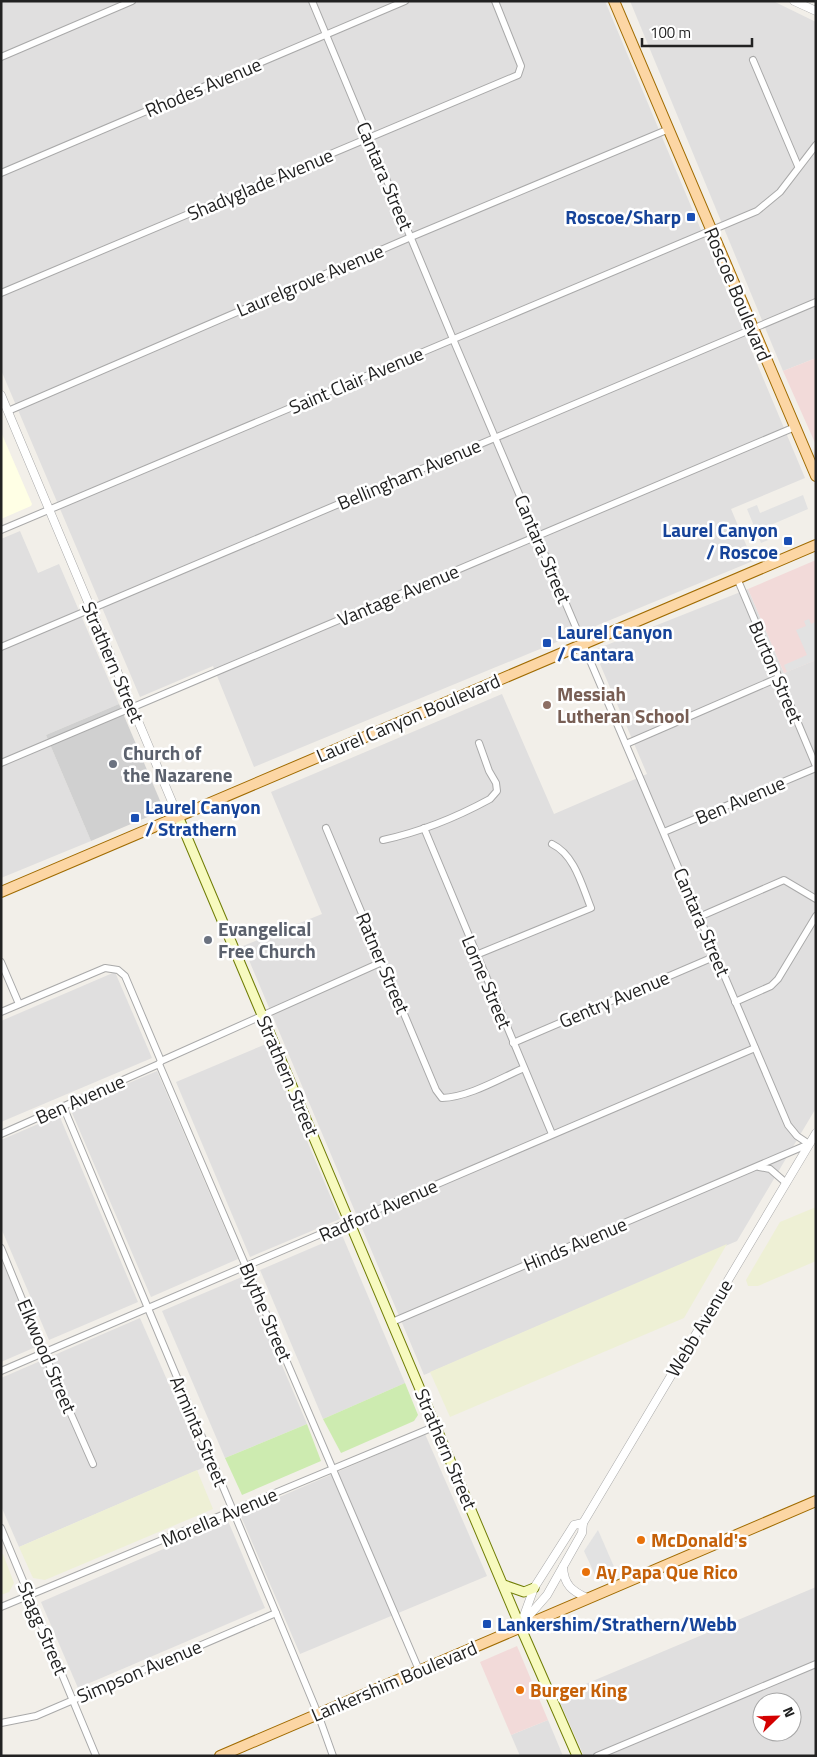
<svg xmlns="http://www.w3.org/2000/svg" width="817" height="1757" viewBox="0 0 817 1757" font-family="'Titillium Web',sans-serif">
  <style>
    .residential { fill: #e0dfdf; fill-rule: evenodd }
    .commercial { fill: #f2dad9 }
    .education { fill: #ffffe5 }
    .religious { fill: #d0d0d0 }
    .farmland { fill: #eef0d5 }
    .grass { fill: #cdebb0 }
    .parking { fill: #e2e2e2 }
    .lines { fill: none; stroke-linecap: round; stroke-linejoin: round }
    .minor-casing { stroke: #a9a9a9; stroke-width: 8 }
    .tertiary-casing { stroke: #a9a9a9; stroke-width: 9 }
    .secondary-casing { stroke: #707d05; stroke-width: 11 }
    .primary-casing { stroke: #a06b00; stroke-width: 12 }
    .minor { stroke: #fff; stroke-width: 6 }
    .tertiary { stroke: #fff; stroke-width: 8 }
    .secondary { stroke: #f7fabf; stroke-width: 9 }
    .primary { stroke: #fcd6a4; stroke-width: 10 }
    .transit-dot { fill: #1a4fb4; stroke: #fff; stroke-width: 2 }
    .education-dot { fill: #8d6e63; stroke: #fff; stroke-width: 2 }
    .worship-dot { fill: #6b7280; stroke: #fff; stroke-width: 2 }
    .food-dot { fill: #e8710a; stroke: #fff; stroke-width: 2 }
    .labels { text-anchor: middle; stroke-width: 5; stroke-linejoin: round; paint-order: stroke }
    .street-label { font-size: 19px; fill: #222; stroke: #fff }
    .transit-label { font-size: 19px; font-weight: bold; fill: #164399; stroke: #fff; text-anchor: start }
    .education-label { font-size: 19px; font-weight: bold; fill: #785e54; stroke: #fff; text-anchor: start }
    .worship-label { font-size: 19px; font-weight: bold; fill: #5b616d; stroke: #fff; text-anchor: start }
    .food-label { font-size: 19px; font-weight: bold; fill: #c56008; stroke: #fff; text-anchor: start }
  </style>
  <rect width="100%" height="100%" fill="#f2efe9"/>
  <g class="residential">
    <path d="M1 1H605L805 478 731 509 753 561 254 767 213 666 140 697 1 370Z"/>
    <path d="M630 1H773L816 22V358L783 371Z"/>
    <path d="M20 531 38 573 59 564 119 704 46 735 91 841 1 878V539Z"/>
    <path d="M748 589 784 673 816 660V1108L737 1241 424 1375 243 946 322 914 271 792 502 694 554 814 647 774 594 650Z"/>
    <path d="M115 972 152 1058 1 1122V1021Z"/>
    <path d="M266 1044 340 1219 250 1257 176 1082Z"/>
    <path d="M157 1071 238 1259 151 1297 70 1108Z"/>
    <path d="M59 1115 138 1302 49 1340 1 1228V1140Z"/>
    <path d="M342 1235 405 1383 323 1419 260 1270Z"/>
    <path d="M1 1259 38 1346 1 1362Z"/>
    <path d="M244 1276 307 1424 225 1458 162 1311Z"/>
    <path d="M140 1318 205 1467 19 1547 1 1506V1378Z"/>
    <path d="M425 1434 487 1576 300 1654 240 1514Z"/>
    <path d="M228 1521 265 1608 78 1688 41 1602Z"/>
    <path d="M816 1587V1756H584L557 1696ZM762 1702H792V1732H762Z"/>
    <path d="M548 1720 563 1756H520L511 1735Z"/>
  </g>
  <g class="commercial">
    <path d="M816 358V445L783 371Z"/>
    <path d="M816 560V660L784 673 748 589Z"/>
    <path d="M517 1646 548 1720 511 1735 480 1662Z"/>
  </g>
  <path class="education" d="M1 432 32 504 31 506 1 519Z"/>
  <path class="religious" d="M119 704 164 810 91 841 46 735Z"/>
  <g class="farmland">
    <path d="M816 1207V1261L758 1286H748L746 1280 780 1222Z"/>
    <path d="M727 1244 684 1318 450 1417 430 1372Z"/>
    <path d="M197 1470 213 1509 45 1580 33 1578 19 1547Z"/>
    <path d="M1 1554H3L14 1583 9 1592 1 1595Z"/>
  </g>
  <g class="grass">
    <path d="M405 1383 418 1415 414 1421 341 1453 323 1419Z"/>
    <path d="M307 1424 321 1461 242 1495 225 1458Z"/>
  </g>
  <g class="parking">
    <path d="M803 495 808 509 766 527 771 539 761 543 747 509 757 505 760 513Z"/>
    <path d="M809 619 811 624 815 622 816 623V660L787 672 784 665 807 655 796 630 806 626 804 621Z"/>
    <path d="M598 1530 615 1569 596 1577 584 1551Z"/>
  </g>
  <g class="lines">
    <defs>
      <g id="minor">
        <path d="M312 1 453 339 788 1125 797 1136 809 1144"/>
        <path d="M1 57 132 1"/>
        <path d="M753 60 798 166"/>
        <path d="M1 173 405 1"/>
        <path d="M1 293 518 75 521 66 495 1"/>
        <path d="M8 411 411 237 669 129"/>
        <path d="M1 530 757 211 780 192 816 145"/>
        <path d="M737 578 816 766"/>
        <path d="M1 647 816 302"/>
        <path d="M626 744 778 678"/>
        <path d="M1 763 795 427"/>
        <path d="M326 828 436 1090 442 1098C469 1097 499 1079 524 1068"/>
        <path d="M424 828 552 1134"/>
        <path d="M664 832 816 768"/>
        <path d="M383 840C420 832 457 817 490 799L497 791 496 783 489 771 479 743"/>
        <path d="M699 917 784 880 816 899"/>
        <path d="M476 955 591 908C582 886 575 855 552 844"/>
        <path d="M1 962 19 1004"/>
        <path d="M735 1002 771 986 778 979 816 916"/>
        <path d="M1 1012 105 968 118 970 125 976 161 1061 159 1064 419 1670"/>
        <path d="M513 1043 716 956"/>
        <path d="M161 1061 382 962"/>
        <path d="M63 1106 276 1613 318 1714 333 1756"/>
        <path d="M1 1134 159 1064"/>
        <path d="M759 1167 770 1169 785 1182"/>
        <path d="M1 1248 44 1353 93 1464"/>
        <path d="M392 1322 809 1144"/>
        <path d="M1 1371 755 1048"/>
        <path d="M1 1528 96 1756"/>
        <path d="M1 1607 436 1426"/>
        <path d="M1 1723 36 1716 276 1613"/>
        <path d="M597 1756 816 1664"/>
      </g>
      <g id="tertiary">
        <path d="M794 1 816 11"/>
        <path d="M1 395 178 816"/>
        <path d="M563 1567C564 1585 572 1591 587 1598"/>
        <path d="M522 1621 534 1588 574 1525 583 1523"/>
        <path d="M520 1626 547 1595 582 1533 583 1523 816 1133"/>
      </g>
      <g id="secondary">
        <path d="M178 816 520 1626 577 1756"/>
        <path d="M504 1585 524 1592 534 1588"/>
      </g>
      <g id="primary">
        <path d="M614 1 816 476"/>
        <path d="M1 892 816 545"/>
        <path d="M220 1756 816 1501"/>
      </g>
    </defs>
    <use href="#minor" class="minor-casing"/>
    <use href="#tertiary" class="tertiary-casing"/>
    <use href="#secondary" class="secondary-casing"/>
    <use href="#primary" class="primary-casing"/>
    <use href="#minor" class="minor"/>
    <use href="#tertiary" class="tertiary"/>
    <use href="#secondary" class="secondary"/>
    <use href="#primary" class="primary"/>
  </g>
  <g class="transit-dot">
    <rect x="686" y="212" width="10" height="10" rx="2.5"/>
    <rect x="783" y="536" width="10" height="10" rx="2.5"/>
    <rect x="542" y="638" width="10" height="10" rx="2.5"/>
    <rect x="130" y="813" width="10" height="10" rx="2.5"/>
    <rect x="482" y="1619" width="10" height="10" rx="2.5"/>
  </g>
  <circle class="education-dot" cx="547" cy="705" r="5"/>
  <g class="worship-dot">
    <circle cx="113" cy="764" r="5"/>
    <circle cx="208" cy="940" r="5"/>
  </g>
  <g class="food-dot">
    <circle cx="641" cy="1540" r="5"/>
    <circle cx="586" cy="1572" r="5"/>
    <circle cx="520" cy="1690" r="5"/>
  </g>
  <g class="labels">
    <g class="street-label">
      <text transform="translate(203 87) rotate(-23)" y="7">Rhodes Avenue</text>
      <text transform="translate(385 176) rotate(67)" y="7">Cantara Street</text>
      <text transform="translate(260 184) rotate(-23)" y="7">Shadyglade Avenue</text>
      <text transform="translate(310 280) rotate(-23)" y="7">Laurelgrove Avenue</text>
      <text transform="translate(738 294) rotate(67)" y="7">Roscoe Boulevard</text>
      <text transform="translate(356 380) rotate(-23)" y="7">Saint Clair Avenue</text>
      <text transform="translate(409 474) rotate(-23)" y="7">Bellingham Avenue</text>
      <text transform="translate(543 549) rotate(67)" y="7">Cantara Street</text>
      <text transform="translate(398 595) rotate(-23)" y="7">Vantage Avenue</text>
      <text transform="translate(113 662) rotate(67)" y="7">Strathern Street</text>
      <text transform="translate(776 672) rotate(67)" y="7">Burton Street</text>
      <text transform="translate(408 718) rotate(-23)" y="7">Laurel Canyon Boulevard</text>
      <text transform="translate(740 800) rotate(-23)" y="7">Ben Avenue</text>
      <text transform="translate(702 922) rotate(67)" y="7">Cantara Street</text>
      <text transform="translate(383 963) rotate(67)" y="7">Ratner Street</text>
      <text transform="translate(487 982) rotate(67)" y="7">Lorne Street</text>
      <text transform="translate(614 999) rotate(-23)" y="7">Gentry Avenue</text>
      <text transform="translate(288 1076) rotate(67)" y="7">Strathern Street</text>
      <text transform="translate(80 1099) rotate(-24)" y="7">Ben Avenue</text>
      <text transform="translate(378 1210) rotate(-24)" y="7">Radford Avenue</text>
      <text transform="translate(575 1244) rotate(-23)" y="7">Hinds Avenue</text>
      <text transform="translate(266 1312) rotate(67)" y="7">Blythe Street</text>
      <text transform="translate(699 1328) rotate(-59)" y="7">Webb Avenue</text>
      <text transform="translate(47 1356) rotate(67)" y="7">Elkwood Street</text>
      <text transform="translate(199 1431) rotate(67)" y="7">Arminta Street</text>
      <text transform="translate(446 1449) rotate(67)" y="7">Strathern Street</text>
      <text transform="translate(219 1517) rotate(-23)" y="7">Morella Avenue</text>
      <text transform="translate(43 1628) rotate(67)" y="7">Stagg Street</text>
      <text transform="translate(139 1671) rotate(-23)" y="7">Simpson Avenue</text>
      <text transform="translate(394 1681) rotate(-23)" y="7">Lankershim Boulevard</text>
    </g>
    <g class="transit-label">
      <text x="681" y="224" text-anchor="end">Roscoe/Sharp</text>
      <text x="778" y="537" text-anchor="end">Laurel Canyon<tspan x="778" dy="22">/ Roscoe</tspan></text>
      <text x="557" y="639">Laurel Canyon<tspan x="557" dy="22">/ Cantara</tspan></text>
      <text x="145" y="814">Laurel Canyon<tspan x="145" dy="22">/ Strathern</tspan></text>
      <text x="497" y="1631">Lankershim/Strathern/Webb</text>
    </g>
    <g class="education-label">
      <text x="557" y="701">Messiah<tspan x="557" dy="22">Lutheran School</tspan></text>
    </g>
    <g class="worship-label">
      <text x="123" y="760">Church of<tspan x="123" dy="22">the Nazarene</tspan></text>
      <text x="218" y="936">Evangelical<tspan x="218" dy="22">Free Church</tspan></text>
    </g>
    <g class="food-label">
      <text x="651" y="1547">McDonald's</text>
      <text x="596" y="1579">Ay Papa Que Rico</text>
      <text x="530" y="1697">Burger King</text>
    </g>
  </g>
  <rect width="817" height="1757" fill="none" stroke="#222222" stroke-width="5"/>
  <g transform="translate(777 1717) rotate(67)"><circle r="24" fill="#ffffff" stroke="#a7a7a7"/>
  <path d="M0-4L9 19L0 12L-9 19Z" fill="#d40000"/>
  <text y="-8" font-size="14" font-weight="bold" text-anchor="middle" fill="#222222">N</text>
  </g>
  <path d="M642 38v8h110v-8" fill="none" stroke="#222222" stroke-width="2.5"/>
  <text x="650" y="38" font-size="15" fill="#222222" stroke="#ffffff" stroke-width="4" paint-order="stroke">100 m</text>
</svg>
